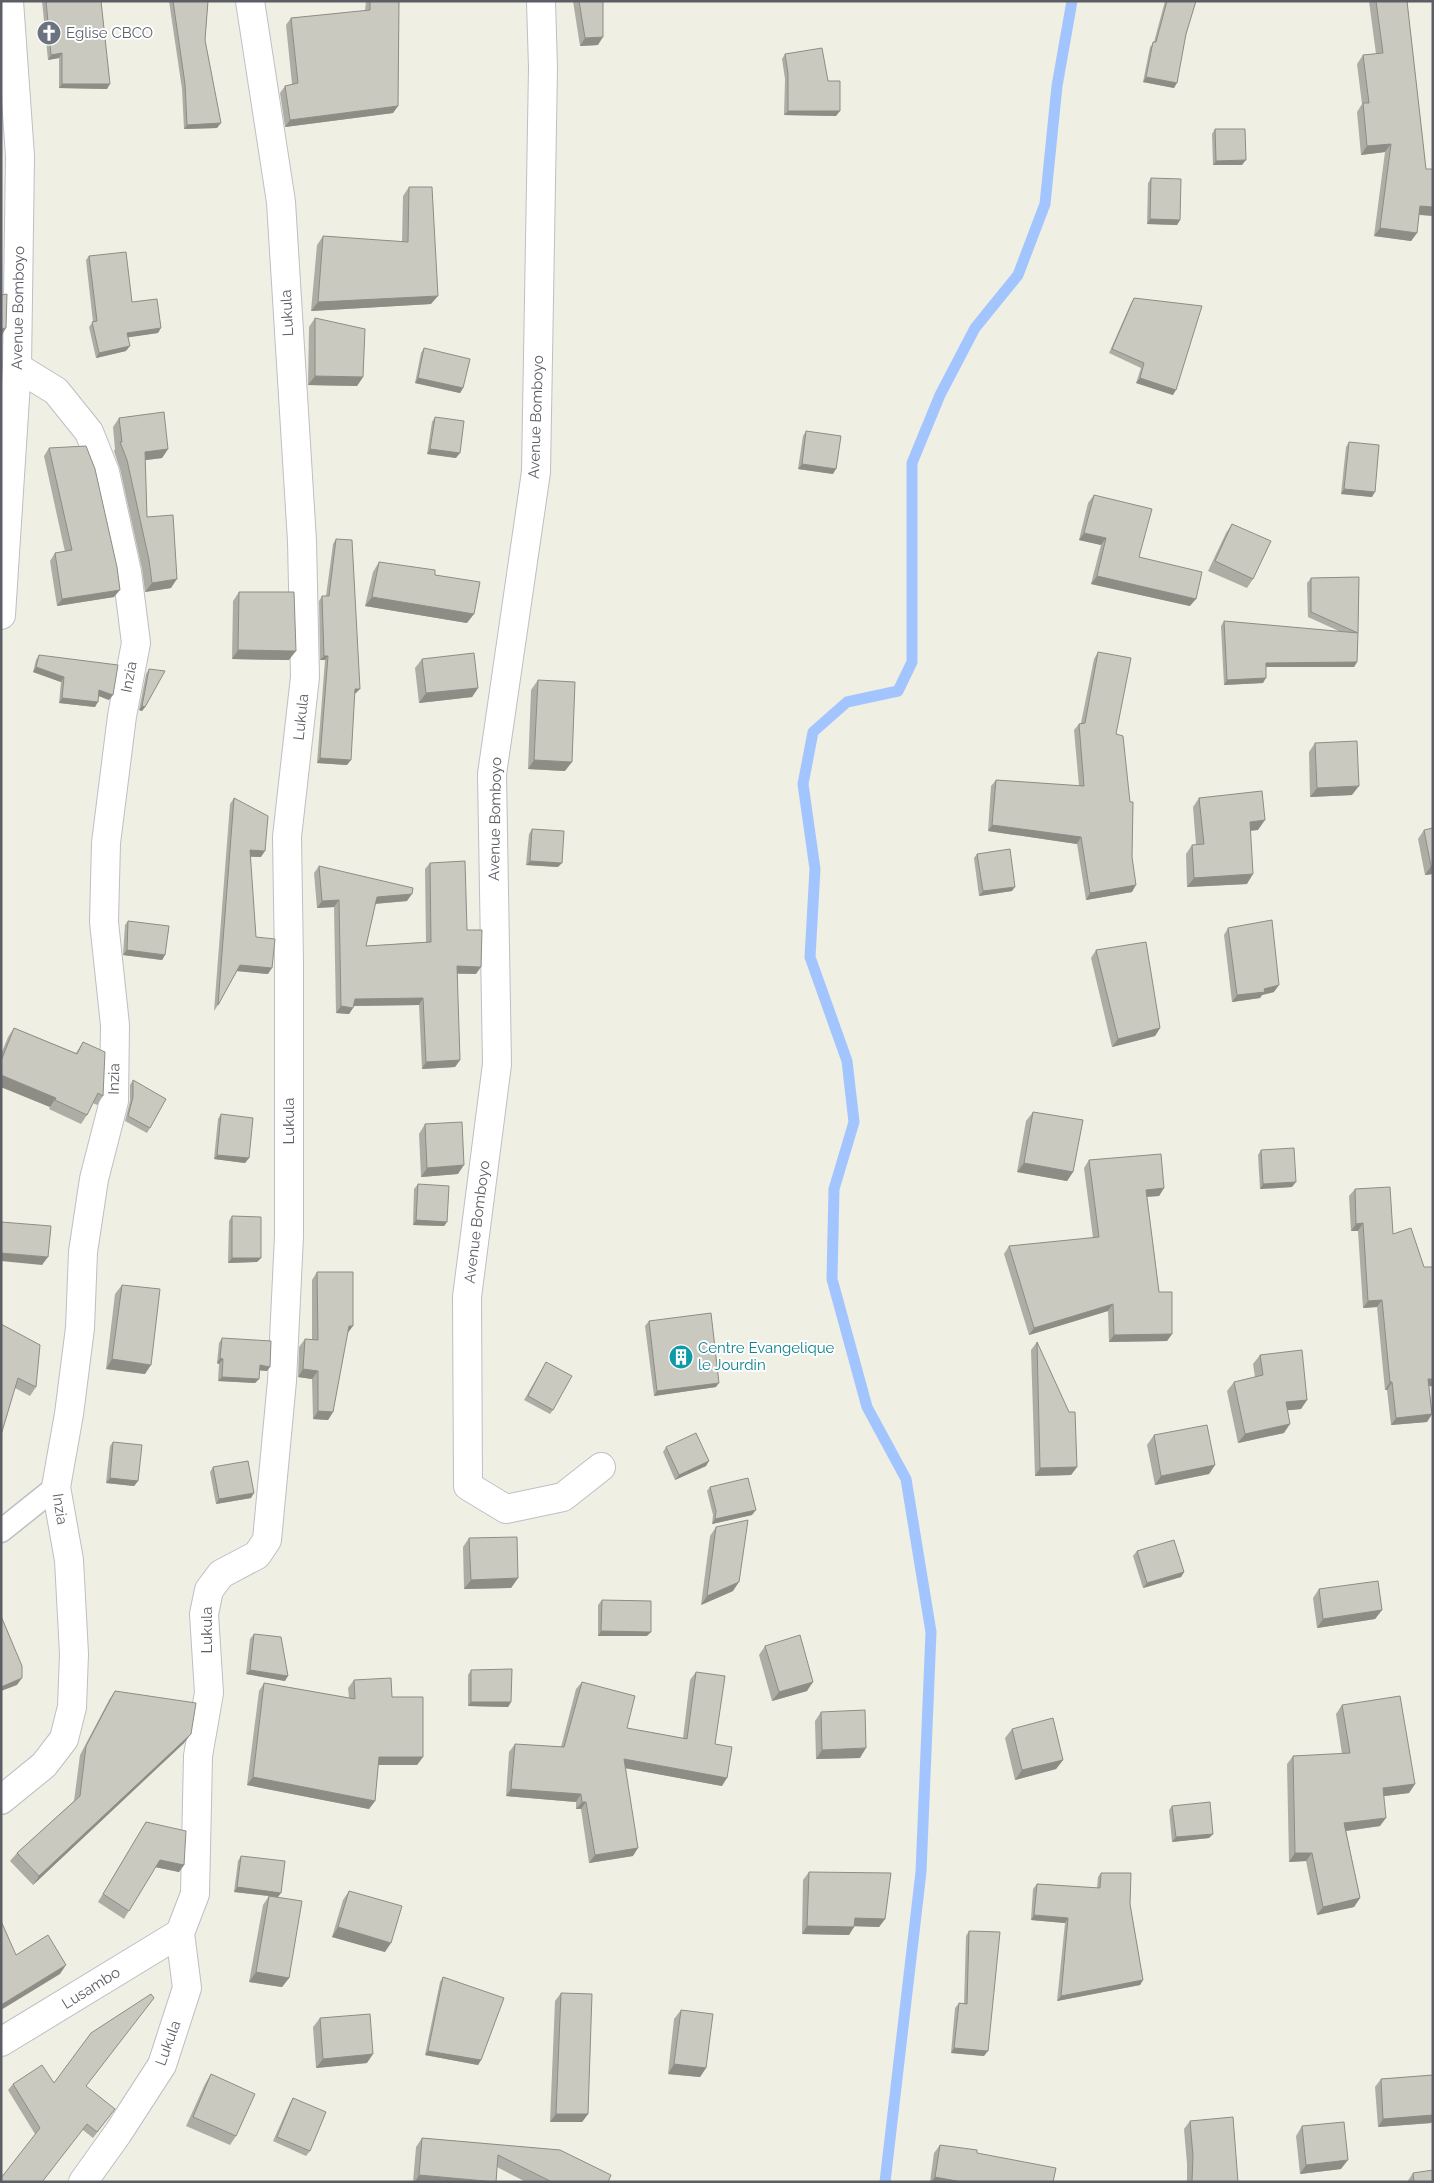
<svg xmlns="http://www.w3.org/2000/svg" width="1434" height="2183" viewBox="0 0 1434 2183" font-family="Raleway,sans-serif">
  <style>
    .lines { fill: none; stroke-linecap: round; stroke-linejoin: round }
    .stream { stroke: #a3c5ff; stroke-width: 11 }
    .service-casing { stroke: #bdbfc5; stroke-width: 25 }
    .minor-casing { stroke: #bdbfc5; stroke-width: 30 }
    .service { stroke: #fff; stroke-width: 22 }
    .minor { stroke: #fff; stroke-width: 28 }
    .wall { fill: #aeada5 }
    .shaded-wall { fill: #8d8d86 }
    .building { fill: #cac9c0; stroke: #8d8d86 }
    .labels { text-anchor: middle; stroke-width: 4; stroke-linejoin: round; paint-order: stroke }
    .worship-label { font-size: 15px; fill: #5b616d; stroke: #fff; text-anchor: start }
    .street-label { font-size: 15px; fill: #5b5e65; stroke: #fff }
    .culture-label { font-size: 15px; fill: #0d838f; stroke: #fff; text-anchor: start }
  </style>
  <rect width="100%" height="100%" fill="#efefe3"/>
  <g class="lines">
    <path class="stream" d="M885 2182 921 1872 931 1632 906 1479 867 1407 832 1279 834 1189 854 1122 847 1061 810 957 815 869 803 784 813 732 847 702 898 691 912 662V463L940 395 975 328 1018 275 1045 204 1057 86 1072 1"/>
    <defs>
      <path id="service" d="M1 1531 56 1487"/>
      <g id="minor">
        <path d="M541 1 543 68 536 472 492 774 497 1064 467 1297 468 1486 506 1509 563 1497 601 1467"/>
        <path d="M1 615 17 367 20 156 9 1"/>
        <path d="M1 1800 44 1765 64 1739 72 1707 74 1654 69 1560 56 1487 69 1414 80 1328 83 1252 94 1179 114 1101 115 1025 104 922 106 843 122 716 136 643 127 572 105 472 89 432 56 391 17 367"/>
        <path d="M1 2042 180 1933"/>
        <path d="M83 2182 118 2133 162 2065 187 1988 180 1933 195 1894 198 1756 209 1693 204 1614 209 1590 221 1574 257 1555 267 1540 282 1381 289 1236V962L287 837 305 677 302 541 281 202 250 1"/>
      </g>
    </defs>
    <use href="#service" class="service-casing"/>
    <use href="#minor" class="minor-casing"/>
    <use href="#service" class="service"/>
    <use href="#minor" class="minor"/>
  </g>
  <g class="wall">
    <path d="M42 1H101L107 89 59 88V58L48 60Z"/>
    <path d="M169 1H208L205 40 217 128 184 129 182 89Z"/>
    <path d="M366 1H399L398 106 393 113 285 127 280 93 285 86 292 84 286 25 291 18 365 11Z"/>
    <path d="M573 1H603L598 45 580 46Z"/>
    <path d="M1165 1H1196L1186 34 1174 88 1143 82 1150 47 1154 42Z"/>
    <path d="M1369 1H1407L1426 169H1433V216L1419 215 1417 233 1411 241 1374 236 1385 152 1361 155 1357 112 1362 104 1357 64 1363 55 1376 54Z"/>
    <path d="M785 54 828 81 836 116 784 115 785 79 782 59Z"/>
    <path d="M1215 129 1242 165H1213L1212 134Z"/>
    <path d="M1151 178 1180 220 1177 225 1147 224 1148 183Z"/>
    <path d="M409 187 431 304 311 311 317 245 323 236 402 242 403 196Z"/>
    <path d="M89 256 132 302 158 333 128 337 126 351 96 358 89 327 93 322 86 260Z"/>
    <path d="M1134 298 1173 395 1136 383 1141 368 1109 353 1131 303Z"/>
    <path d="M315 318 363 377 357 386 308 385 309 327Z"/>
    <path d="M424 348 463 388 460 393 415 383 421 353Z"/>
    <path d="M435 417 456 458 427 454 432 422Z"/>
    <path d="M119 418 168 449 162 458 145 460 147 517 171 588 145 592 142 569 120 469 114 451 115 449 113 427Z"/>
    <path d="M806 431 833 474 798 469 803 436Z"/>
    <path d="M1349 442 1372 497 1341 494 1346 447Z"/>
    <path d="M49 448 114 597 57 606 50 561 55 553 65 552 44 456Z"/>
    <path d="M1094 495 1139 557 1190 606 1091 584 1101 545 1079 540 1088 503Z"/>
    <path d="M1232 524 1253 579 1247 588 1208 571 1226 533Z"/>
    <path d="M336 539 356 693 354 694 347 765 317 763 325 660H320L319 601 322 596H326L333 544Z"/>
    <path d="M379 562 435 575 467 623 365 606 373 572Z"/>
    <path d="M1359 577 1357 662 1354 667H1266L1263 683 1224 685 1221 626 1224 621 1341 632 1308 617 1307 583 1311 578Z"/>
    <path d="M239 592 289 660 232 659 233 601Z"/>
    <path d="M1098 652 1116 734 1132 857V892L1086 900 1077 844 988 831 991 786 996 780 1079 786 1074 730 1079 724 1081 723 1094 659Z"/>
    <path d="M39 655 109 700 99 696 95 707 59 703 61 682 33 672 36 660Z"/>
    <path d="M422 659 478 688 472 697 419 703 415 668Z"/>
    <path d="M149 669 145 707 142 711 139 710 146 674Z"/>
    <path d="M538 680 565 771 528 769 531 690Z"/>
    <path d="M1315 743 1352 795 1310 797 1309 752Z"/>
    <path d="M234 798 261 857H250L256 937 268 974 237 971 218 1005 214 1011 230 804Z"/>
    <path d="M1199 798 1258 830 1250 831 1247 884 1187 887 1186 854 1192 845H1196L1193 807Z"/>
    <path d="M532 829 558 867 526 865 529 834Z"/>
    <path d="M1424 830 1433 874 1425 875 1418 839Z"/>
    <path d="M977 854 1012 891 979 896 974 858Z"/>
    <path d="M430 863 467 930 476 974H457L460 1060 455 1067 422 1069 419 1005 354 1006 349 1014 336 1013 334 907 317 908 314 873 319 866 407 901 375 904 366 946 426 942 425 869Z"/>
    <path d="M128 921 165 955 162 960 123 955 125 925Z"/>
    <path d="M1228 928 1274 992 1262 995 1260 998 1232 1002 1224 935Z"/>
    <path d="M1096 950 1160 1028 1155 1036 1112 1047 1091 958Z"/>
    <path d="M14 1028 76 1053 83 1042 103 1096 97 1105 93 1103 87 1115 81 1124 49 1109 50 1107 1 1087V1054L8 1037Z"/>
    <path d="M133 1080 150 1128 147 1133 125 1121 130 1101V1085Z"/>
    <path d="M1033 1112 1073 1172 1067 1181 1017 1172 1026 1121Z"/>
    <path d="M221 1114 249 1158 245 1163 214 1159 218 1119Z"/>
    <path d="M425 1124 458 1174 421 1177 419 1134Z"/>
    <path d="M1261 1150 1292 1187 1260 1189 1258 1155Z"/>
    <path d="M1089 1160 1164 1188 1159 1196 1147 1197 1159 1292 1172 1334 1167 1341 1109 1342 1108 1311 1029 1335 1004 1254 1009 1246 1093 1238 1084 1168Z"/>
    <path d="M418 1184 447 1222 444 1226 413 1225 414 1189Z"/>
    <path d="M1355 1189 1393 1234 1424 1267H1433V1386H1429L1432 1414 1427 1422 1391 1425 1387 1390H1385L1377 1307 1363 1308 1358 1231H1351L1349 1196Z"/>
    <path d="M232 1216 261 1258 257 1262 228 1263 229 1221Z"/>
    <path d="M317 1272 347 1334 333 1412 328 1420 313 1419 312 1379 298 1377 299 1347 305 1339 312 1340V1280Z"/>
    <path d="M122 1285 145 1374 106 1369 115 1294Z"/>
    <path d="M649 1321 716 1387 654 1396 645 1326Z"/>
    <path d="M1 1324 36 1387 30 1396 15 1388Z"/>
    <path d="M222 1338 267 1371 259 1370V1379L255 1383 218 1381 219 1364 217 1363 219 1343Z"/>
    <path d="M1037 1342 1077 1467 1071 1475 1035 1476 1031 1350Z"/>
    <path d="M1260 1355 1307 1400 1301 1409 1288 1410 1284 1433 1238 1443 1227 1391 1234 1382 1255 1377 1253 1364Z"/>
    <path d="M546 1362 553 1410 550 1414 524 1400Z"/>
    <path d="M1154 1435 1215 1465 1209 1474 1155 1485 1147 1445Z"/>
    <path d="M113 1442 138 1481 134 1486 106 1483 110 1446Z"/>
    <path d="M666 1447 706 1466 675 1480 663 1452Z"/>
    <path d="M213 1467 251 1498 216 1504 210 1472Z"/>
    <path d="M710 1487 752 1515 712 1524 713 1515 707 1491Z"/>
    <path d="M716 1527 733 1591 701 1605 710 1536Z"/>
    <path d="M469 1538 518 1578 511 1588 464 1589 463 1547Z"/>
    <path d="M1137 1551 1184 1572 1181 1577 1143 1588 1133 1556Z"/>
    <path d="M1319 1589 1382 1610 1375 1619 1317 1628 1313 1598Z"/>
    <path d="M602 1600 647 1636H598V1605Z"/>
    <path d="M254 1634 285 1681 246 1674 250 1639Z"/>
    <path d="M765 1646 807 1691 772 1701 759 1655Z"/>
    <path d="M471 1670 511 1702 508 1707 468 1706V1675Z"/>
    <path d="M696 1672 715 1744 722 1786 626 1768 633 1856 589 1863 581 1809H576V1802L506 1796 509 1752 515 1744 561 1747 576 1689 582 1682 627 1728 683 1738 690 1680Z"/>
    <path d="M354 1680 392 1697 423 1757 417 1765H378L375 1801 369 1809 247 1785 259 1691 264 1683 349 1698 348 1688Z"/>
    <path d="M115 1691 191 1734 184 1743 33 1885 10 1861 17 1853 74 1801 80 1755 109 1700Z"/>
    <path d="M1342 1705 1415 1784 1409 1793 1384 1796 1380 1826 1346 1831 1360 1898 1354 1907 1317 1915 1306 1861 1289 1862 1287 1764 1293 1756 1342 1754 1336 1714Z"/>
    <path d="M821 1712 860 1758 816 1759 815 1721Z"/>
    <path d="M1012 1729 1063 1760 1056 1769 1015 1780 1005 1738Z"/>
    <path d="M1172 1806 1213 1834 1209 1838 1172 1842 1169 1810Z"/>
    <path d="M146 1822 184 1865 179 1872 155 1867 124 1919 98 1902Z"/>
    <path d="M241 1856 278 1897 289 1978 282 1987 249 1982 263 1905 269 1896 234 1892 238 1861Z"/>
    <path d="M809 1872 885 1919 879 1927 854 1926 849 1935 802 1934 803 1880Z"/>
    <path d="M1101 1873 1130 1904 1143 1980 1140 1985 1057 2001 1065 1923 1031 1920 1033 1889 1037 1884 1097 1888 1098 1877Z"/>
    <path d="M349 1891 385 1952 332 1937 343 1900Z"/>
    <path d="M969 1931 984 2056 951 2053 955 2008 959 2003 964 2004 966 1936Z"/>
    <path d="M443 1977 481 2060 478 2065 425 2055 440 1982Z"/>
    <path d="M561 1993 588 2114 582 2122H550L555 2001Z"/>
    <path d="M681 2010 706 2068 700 2077 668 2074 674 2019Z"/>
    <path d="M320 2018 367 2063 316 2068 313 2027Z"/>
    <path d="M211 2074 236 2136 230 2145 186 2126 205 2084Z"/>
    <path d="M1433 2075V2120L1431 2123 1378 2127 1375 2087 1381 2079Z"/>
    <path d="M54 2083 86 2087 110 2115 93 2138 83 2130 35 2134 8 2090 13 2084Z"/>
    <path d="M293 2098 310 2151 306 2156 273 2141 290 2103Z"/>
    <path d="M1190 2121 1238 2182H1187V2164L1184 2129Z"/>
    <path d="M1302 2126 1341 2169 1300 2174 1296 2136Z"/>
    <path d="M422 2138 560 2150 608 2182H526L497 2167 496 2182H413L416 2147Z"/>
    <path d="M940 2145 977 2153 1053 2182H930L934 2153Z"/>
    <path d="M1413 2173 1433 2182H1407Z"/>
  </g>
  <g class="shaded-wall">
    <path d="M603 37 598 45 580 46 585 38Z"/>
    <path d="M62 53 59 58 48 60 51 55Z"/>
    <path d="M1146 77 1177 83 1174 88 1143 82Z"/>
    <path d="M62 84H110L107 89 59 88Z"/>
    <path d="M398 106 393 113 285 127 290 120Z"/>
    <path d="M788 111H840L836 116 784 115Z"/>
    <path d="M221 123 217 128 184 129 187 125Z"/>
    <path d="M1391 144 1385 152 1361 155 1367 146Z"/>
    <path d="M1246 160 1242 165H1213L1216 161Z"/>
    <path d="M1420 206 1433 207V216L1414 214Z"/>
    <path d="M1150 219 1180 220 1177 225 1147 224Z"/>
    <path d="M1380 228 1417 233 1411 241 1374 236Z"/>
    <path d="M438 296 431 304 311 311 318 302Z"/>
    <path d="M6 328 2 335H1V329Z"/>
    <path d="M161 328 158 333 124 338 127 333Z"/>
    <path d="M130 346 126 351 96 358 99 353Z"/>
    <path d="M315 376 363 377 357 386 308 385Z"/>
    <path d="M418 378 463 388 460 393 415 383Z"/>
    <path d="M1140 378 1176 390 1173 395 1136 383Z"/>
    <path d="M168 449 162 458 139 461 145 452Z"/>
    <path d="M430 449 460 453 456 458 427 454Z"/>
    <path d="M802 464 836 469 833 474 798 469Z"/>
    <path d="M1344 489 1375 492 1372 497 1341 494Z"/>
    <path d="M1084 533 1106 538 1101 545 1079 540Z"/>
    <path d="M1097 576 1196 599 1190 606 1091 584Z"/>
    <path d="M177 579 171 588 145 592 152 583Z"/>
    <path d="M120 590 114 597 57 606 62 599Z"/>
    <path d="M372 597 474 614 467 623 365 606Z"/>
    <path d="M238 650 296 651 289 660 232 659Z"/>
    <path d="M324 656H328L325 660H320Z"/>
    <path d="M1357 662 1354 667H1262L1266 663Z"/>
    <path d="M36 667 64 677 61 682 33 672Z"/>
    <path d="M1266 678 1263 683 1224 685 1227 680Z"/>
    <path d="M478 688 472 697 419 703 426 693Z"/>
    <path d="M355 689H360L356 693 351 694Z"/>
    <path d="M99 690 113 695 109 700 96 695Z"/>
    <path d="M62 698 98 702 95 707 59 703Z"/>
    <path d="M142 706 145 707 142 711 139 710Z"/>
    <path d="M320 758 351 760 347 765 317 763Z"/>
    <path d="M534 760 572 762 565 771 528 769Z"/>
    <path d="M1359 786 1352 795 1310 797 1317 788Z"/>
    <path d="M1265 820 1258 830 1243 831 1250 822Z"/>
    <path d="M992 825 1081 837 1077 844 988 831Z"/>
    <path d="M250 850 265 851 261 857 246 856Z"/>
    <path d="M530 861 562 863 558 867 526 865Z"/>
    <path d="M1431 866H1433V874L1425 875Z"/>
    <path d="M1253 874 1247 884 1187 887 1194 878Z"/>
    <path d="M1136 885 1132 892 1086 900 1090 893Z"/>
    <path d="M1015 887 1012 891 979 896 983 891Z"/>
    <path d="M412 894 407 901 372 904 377 897Z"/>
    <path d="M339 900 334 907 317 908 322 901Z"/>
    <path d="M127 950 165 955 162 960 123 955Z"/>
    <path d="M240 965 272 968 268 974 236 971Z"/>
    <path d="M457 966 481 967 476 974 452 973Z"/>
    <path d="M1279 985 1274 992 1262 995 1260 998 1232 1002 1237 995 1264 989Z"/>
    <path d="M423 998 419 1005 350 1006 355 999Z"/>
    <path d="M341 1006 353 1008 349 1014 336 1013Z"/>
    <path d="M1160 1028 1155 1036 1112 1047 1118 1039Z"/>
    <path d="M460 1060 455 1067 422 1069 426 1062Z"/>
    <path d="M1 1075 56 1098 50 1107 1 1087Z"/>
    <path d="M217 1155 249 1158 245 1163 214 1159Z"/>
    <path d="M1024 1163 1073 1172 1067 1181 1017 1172Z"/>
    <path d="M464 1165 458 1174 421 1177 427 1168Z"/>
    <path d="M1296 1182 1292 1187 1260 1189 1263 1184Z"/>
    <path d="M1164 1188 1159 1196 1141 1197 1146 1190Z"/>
    <path d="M416 1220 447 1222 444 1226 413 1225Z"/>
    <path d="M1363 1223 1358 1231H1351L1356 1224Z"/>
    <path d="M1 1253 48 1257 42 1265 1 1261Z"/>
    <path d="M232 1258H261L257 1262 228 1263Z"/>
    <path d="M1382 1300 1377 1307 1363 1308 1368 1301Z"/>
    <path d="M1113 1304 1108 1311 1029 1335 1034 1328Z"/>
    <path d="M349 1326H353L347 1334Z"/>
    <path d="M1172 1334 1167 1341 1109 1342 1114 1335Z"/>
    <path d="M220 1358 223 1359 219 1364 217 1363Z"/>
    <path d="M112 1359 151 1365 145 1374 106 1369Z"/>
    <path d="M260 1365 270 1367 267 1371 256 1370Z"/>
    <path d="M303 1369 318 1371 312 1379 298 1377Z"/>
    <path d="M222 1377 259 1379 255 1383 218 1381Z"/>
    <path d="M1428 1379H1433V1386L1423 1387Z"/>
    <path d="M1390 1382H1392L1387 1390H1385Z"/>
    <path d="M719 1383 716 1387 654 1396 657 1391Z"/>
    <path d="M1307 1400 1301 1409 1280 1411 1286 1402Z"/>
    <path d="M318 1411 333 1412 328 1420 313 1419Z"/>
    <path d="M1432 1414 1427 1422 1391 1425 1396 1418Z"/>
    <path d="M1290 1424 1284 1433 1238 1443 1245 1434Z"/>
    <path d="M709 1461 706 1466 675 1480 679 1475Z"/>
    <path d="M1215 1465 1209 1474 1155 1485 1161 1476Z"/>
    <path d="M1077 1467 1071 1475 1035 1476 1040 1468Z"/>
    <path d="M110 1478 138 1481 134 1486 106 1483Z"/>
    <path d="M254 1493 251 1498 216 1504 219 1499Z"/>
    <path d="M756 1510 752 1515 712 1524 715 1519Z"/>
    <path d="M1184 1572 1181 1577 1143 1588 1147 1583Z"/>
    <path d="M518 1578 511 1588 464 1589 471 1580Z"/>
    <path d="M739 1582 733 1591 701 1605 707 1596Z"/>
    <path d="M1382 1610 1375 1619 1317 1628 1323 1619Z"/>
    <path d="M601 1631 651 1632 647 1636H598Z"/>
    <path d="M250 1670 288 1676 285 1681 246 1674Z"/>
    <path d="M22 1678 17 1685 1 1691V1687Z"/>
    <path d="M813 1682 807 1691 772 1701 779 1692Z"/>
    <path d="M471 1702H511L508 1707 468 1706Z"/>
    <path d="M191 1734 184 1743 33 1885 39 1876Z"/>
    <path d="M866 1748 860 1758 816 1759 822 1750Z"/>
    <path d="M379 1757H423L417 1765H373Z"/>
    <path d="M624 1759 727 1778 722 1786 619 1767Z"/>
    <path d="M1063 1760 1056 1769 1015 1780 1022 1770Z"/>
    <path d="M253 1777 375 1801 369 1809 247 1785Z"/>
    <path d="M1415 1784 1409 1793 1377 1797 1383 1788Z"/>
    <path d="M511 1789 581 1794 576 1802 506 1796Z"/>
    <path d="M582 1802H586L581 1809H576Z"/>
    <path d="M1386 1818 1380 1826 1338 1832 1344 1823Z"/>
    <path d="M1213 1834 1209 1838 1172 1842 1176 1837Z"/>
    <path d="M638 1848 633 1856 589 1863 595 1855Z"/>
    <path d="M1295 1853H1312L1306 1861 1289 1862Z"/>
    <path d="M160 1860 184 1865 179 1872 155 1867Z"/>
    <path d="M237 1887 281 1893 278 1897 234 1892Z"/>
    <path d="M1360 1898 1354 1907 1317 1915 1323 1907Z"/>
    <path d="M1034 1915 1068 1918 1065 1923 1031 1920Z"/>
    <path d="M855 1918 885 1919 879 1927 849 1926Z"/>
    <path d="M807 1926 854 1927 849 1935 802 1934Z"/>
    <path d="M338 1927 391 1943 385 1952 332 1937Z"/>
    <path d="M66 1965 60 1974 1 2010V2005Z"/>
    <path d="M256 1972 289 1978 282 1987 249 1982Z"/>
    <path d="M1143 1980 1140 1985 1057 2001 1061 1996Z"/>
    <path d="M954 2048 988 2051 984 2056 951 2053Z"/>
    <path d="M428 2051 481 2060 478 2065 425 2055Z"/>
    <path d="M373 2054 367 2063 316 2068 323 2059Z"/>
    <path d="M674 2064 706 2068 700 2077 668 2074Z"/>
    <path d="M556 2114H588L582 2122H550Z"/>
    <path d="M1433 2114V2120L1431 2123 1378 2127 1383 2119Z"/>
    <path d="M1348 2160 1341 2169 1300 2174 1306 2165Z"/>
    <path d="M419 2175 496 2182H415Z"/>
    <path d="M935 2177 962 2182H931Z"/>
  </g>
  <g class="building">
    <path d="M46 1H101L110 84H62V53L51 55Z"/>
    <path d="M173 1H208L205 40 221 123 187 125 185 84Z"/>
    <path d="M370 1H399L398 106 290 120 285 86 298 83 291 18 370 10Z"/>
    <path d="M579 1H603V37L585 38Z"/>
    <path d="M1167 1H1196L1186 34 1177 83 1146 77 1153 42H1156Z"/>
    <path d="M1376 1H1407L1426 169H1433V207L1420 206 1417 233 1380 228 1391 144 1367 146 1363 103H1369L1363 55 1383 53Z"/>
    <path d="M822 48 828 81H840V111H788V74L785 54Z"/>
    <path d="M1215 129H1245L1246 160 1216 161Z"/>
    <path d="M1151 178 1181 179 1180 220 1150 219Z"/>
    <path d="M409 187H432L438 296 318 302 323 236 408 242Z"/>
    <path d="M126 252 132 302 157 299 161 328 127 333 130 346 99 353 92 322 97 321 89 256Z"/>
    <path d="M7 294 6 328 1 329V295Z"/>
    <path d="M1134 298 1202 306 1176 390 1140 378 1144 363 1112 349Z"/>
    <path d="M315 318 365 329 363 377 315 376Z"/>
    <path d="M424 348 470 359 463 388 418 378Z"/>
    <path d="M164 412 168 449 145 452 147 517 173 515 177 579 152 583 149 560 127 460 120 442H122L119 418Z"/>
    <path d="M435 417 464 421 460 453 430 449Z"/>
    <path d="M806 431 841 436 836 469 802 464Z"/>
    <path d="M1349 442 1379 445 1375 492 1344 489Z"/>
    <path d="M86 446 95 469 117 567 120 590 62 599 55 553 72 550 49 448Z"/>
    <path d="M1094 495 1152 509 1139 557 1202 572 1196 599 1097 576 1106 538 1084 533Z"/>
    <path d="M1232 524 1271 541 1253 579 1215 561Z"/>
    <path d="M336 539 352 540 360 689H355L351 760 320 758 328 656H324L322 596H329Z"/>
    <path d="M379 562 435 570V575L480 582 474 614 372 597Z"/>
    <path d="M1359 577 1358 633 1311 612V578Z"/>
    <path d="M239 592H294L296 651 238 650Z"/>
    <path d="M1224 621 1358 633 1357 662 1266 663V678L1227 680Z"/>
    <path d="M1098 652 1131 658 1116 734 1123 736 1130 802H1133L1132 857 1136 885 1090 893 1081 837 992 825 996 780 1084 786 1079 724 1085 723Z"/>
    <path d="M474 653 478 688 426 693 422 659Z"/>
    <path d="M39 655 118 665 113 695 99 690 98 702 62 698 64 677 36 667Z"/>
    <path d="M149 669 165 671 145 707 142 706Z"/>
    <path d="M538 680 575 682 572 762 534 760Z"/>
    <path d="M1357 741 1359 786 1317 788 1315 743Z"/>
    <path d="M1262 791 1265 820 1250 822 1253 874 1194 878 1192 845 1204 844 1199 798Z"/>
    <path d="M234 798 268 816 265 851 250 850 256 937 275 939 272 968 240 965 218 1005Z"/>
    <path d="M1433 828V866H1431L1424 830Z"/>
    <path d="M532 829 564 831 562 863 530 861Z"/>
    <path d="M1010 849 1015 887 983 891 977 854Z"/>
    <path d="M465 861 467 930H482L481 967 457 966 460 1060 426 1062 423 998 355 999 353 1008 341 1006 339 900 322 901 319 866 413 888 412 894 377 897 366 946 431 942 430 863Z"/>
    <path d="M1272 920 1279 985 1264 989 1265 992 1237 995 1228 928Z"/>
    <path d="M128 921 169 926 165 955 127 950Z"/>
    <path d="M1146 942 1160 1028 1118 1039 1096 950Z"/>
    <path d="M14 1028 77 1054 83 1042 105 1052 103 1096 98 1093 87 1115 55 1100 56 1098 1 1075V1061Z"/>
    <path d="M133 1080 166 1099 150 1128 128 1116 133 1097Z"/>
    <path d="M1033 1112 1083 1120 1073 1172 1024 1163Z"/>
    <path d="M221 1114 253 1118 249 1158 217 1155Z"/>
    <path d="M462 1122 464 1165 427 1168 425 1124Z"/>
    <path d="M1294 1148 1296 1182 1263 1184 1261 1150Z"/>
    <path d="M1161 1154 1164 1188 1146 1190 1159 1292H1172V1334L1114 1335 1113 1304 1034 1328 1009 1246 1099 1237 1089 1160Z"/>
    <path d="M418 1184 449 1186 447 1222 416 1220Z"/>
    <path d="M1390 1187 1393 1234 1411 1228 1424 1267H1433V1379H1428L1432 1414 1396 1418 1392 1382H1390L1382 1300 1368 1301 1363 1223 1356 1224 1355 1189Z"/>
    <path d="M232 1216 261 1217V1258H232Z"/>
    <path d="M1 1222 51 1226 48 1257 1 1253Z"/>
    <path d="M317 1272H353V1326H349L333 1412 318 1411V1371L303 1369 305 1339 318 1340Z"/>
    <path d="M122 1285 160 1289 151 1365 112 1359Z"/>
    <path d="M711 1313 719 1383 657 1391 649 1321Z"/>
    <path d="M1 1324 40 1345 36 1387 18 1378 1 1435Z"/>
    <path d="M222 1338 271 1341 270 1367 260 1365 259 1379 222 1377 223 1359 220 1358Z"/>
    <path d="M1037 1342 1069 1412H1075L1077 1467 1040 1468Z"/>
    <path d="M1302 1350 1307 1400 1286 1402 1290 1424 1245 1434 1234 1382 1263 1375 1260 1355Z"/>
    <path d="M546 1362 572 1376 553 1410 528 1396Z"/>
    <path d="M1207 1425 1215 1465 1161 1476 1154 1435Z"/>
    <path d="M696 1433 709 1461 679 1475 666 1447Z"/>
    <path d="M113 1442 142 1445 138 1481 110 1478Z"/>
    <path d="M248 1461 254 1493 219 1499 213 1467Z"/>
    <path d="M748 1478 756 1510 715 1519 716 1511 710 1487Z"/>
    <path d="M748 1520 739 1582 707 1596 716 1527Z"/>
    <path d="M517 1537 518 1578 471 1580 469 1538Z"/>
    <path d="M1174 1540 1184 1572 1147 1583 1137 1551Z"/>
    <path d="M1378 1581 1382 1610 1323 1619 1319 1589Z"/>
    <path d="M602 1600 651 1601V1632L601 1631Z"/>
    <path d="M1 1616 22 1666V1678L1 1687Z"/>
    <path d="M254 1634 281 1637 288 1676 250 1670Z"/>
    <path d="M800 1635 813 1682 779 1692 765 1646Z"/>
    <path d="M512 1669 511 1702H471V1670Z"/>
    <path d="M696 1672 725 1676 715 1744 732 1747 727 1778 624 1759 638 1848 595 1855 586 1802H582L581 1794 511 1789 515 1744 564 1747 582 1682 635 1696 627 1728 687 1739Z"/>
    <path d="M391 1678 392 1697H423V1757H379L375 1801 253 1777 264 1683 355 1699 354 1680Z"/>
    <path d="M115 1691 196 1703 191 1734 39 1876 17 1853 80 1796 86 1746Z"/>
    <path d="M1400 1696 1415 1784 1383 1788 1386 1818 1344 1823 1360 1898 1323 1907 1312 1853H1295L1293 1756 1350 1753 1342 1705Z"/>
    <path d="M865 1710 866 1748 822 1750 821 1712Z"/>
    <path d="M1053 1718 1063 1760 1022 1770 1012 1729Z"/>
    <path d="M1210 1802 1213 1834 1176 1837 1172 1806Z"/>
    <path d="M146 1822 186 1831 184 1865 160 1860 129 1911 103 1894Z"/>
    <path d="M241 1856 285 1861 281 1893 237 1887Z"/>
    <path d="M809 1872 891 1873 885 1919 855 1918 854 1927 807 1926Z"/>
    <path d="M1101 1873H1131L1130 1904 1143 1980 1061 1996 1068 1918 1034 1915 1037 1884 1100 1888Z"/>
    <path d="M349 1891 402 1906 391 1943 338 1927Z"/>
    <path d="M269 1896 302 1901 289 1978 256 1972Z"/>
    <path d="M1 1921 16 1955 48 1935 66 1965 1 2005Z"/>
    <path d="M969 1931 1000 1932 988 2051 954 2048 959 2003 967 2004Z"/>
    <path d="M443 1977 504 1998 481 2060 428 2051Z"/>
    <path d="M561 1993 592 1994 588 2114H556Z"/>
    <path d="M151 1994 154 1998 86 2086 115 2109 97 2132 87 2124 42 2182H1V2178L40 2128 13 2084 42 2065 54 2083 91 2033Z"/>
    <path d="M681 2010 713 2014 706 2068 674 2064Z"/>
    <path d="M370 2014 373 2054 323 2059 320 2018Z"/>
    <path d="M211 2074 255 2094 236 2136 193 2117Z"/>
    <path d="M1433 2075V2115L1383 2119 1381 2079Z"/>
    <path d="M293 2098 326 2112 310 2151 277 2137Z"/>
    <path d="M1233 2117 1238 2182H1192L1193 2156 1190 2121Z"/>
    <path d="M1344 2122 1348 2160 1306 2165 1302 2126Z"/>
    <path d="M422 2138 560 2150 611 2175 608 2182H552L498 2155 496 2182 419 2175Z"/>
    <path d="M940 2145 977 2150V2153L1056 2168 1053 2182H962L935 2177Z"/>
    <path d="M1433 2170V2182H1414L1413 2173Z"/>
  </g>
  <defs>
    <symbol id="church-disc" viewBox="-11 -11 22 22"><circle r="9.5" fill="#6b7280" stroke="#fff"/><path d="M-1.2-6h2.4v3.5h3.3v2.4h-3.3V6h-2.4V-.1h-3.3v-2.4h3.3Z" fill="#fff"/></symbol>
    <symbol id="building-disc" viewBox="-11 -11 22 22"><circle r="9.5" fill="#0f9aa8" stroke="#fff"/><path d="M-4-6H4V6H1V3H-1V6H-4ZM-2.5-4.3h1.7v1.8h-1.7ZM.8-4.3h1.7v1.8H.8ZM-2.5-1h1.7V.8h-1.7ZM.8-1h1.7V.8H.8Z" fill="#fff"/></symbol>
  </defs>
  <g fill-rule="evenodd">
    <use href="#church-disc" x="35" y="19" width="28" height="28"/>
    <use href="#building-disc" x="667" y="1343" width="28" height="28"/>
  </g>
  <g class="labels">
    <g class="worship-label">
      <text x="66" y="38">Eglise CBCO</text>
    </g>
    <g class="street-label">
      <text transform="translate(18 308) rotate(-89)" y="5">Avenue Bomboyo</text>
      <text transform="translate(287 313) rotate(-93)" y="5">Lukula</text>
      <text transform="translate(536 417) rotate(-88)" y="5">Avenue Bomboyo</text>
      <text transform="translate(129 677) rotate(-79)" y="5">Inzia</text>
      <text transform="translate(301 717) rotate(-84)" y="5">Lukula</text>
      <text transform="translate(495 819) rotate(-89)" y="5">Avenue Bomboyo</text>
      <text transform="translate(114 1079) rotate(-89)" y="5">Inzia</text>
      <text transform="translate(289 1121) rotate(-90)" y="5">Lukula</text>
      <text transform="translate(477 1222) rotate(-83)" y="5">Avenue Bomboyo</text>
      <text transform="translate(60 1509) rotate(81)" y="5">Inzia</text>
      <text transform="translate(207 1630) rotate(-90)" y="5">Lukula</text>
      <text transform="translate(91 1988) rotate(-32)" y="5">Lusambo</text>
      <text transform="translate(168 2043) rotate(-70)" y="5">Lukula</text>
    </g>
    <g class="culture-label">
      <text x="698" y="1353">Centre Evangelique<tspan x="698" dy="17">le Jourdin</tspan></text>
    </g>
  </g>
  <rect width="1434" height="2183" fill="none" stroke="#5b5e65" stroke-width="5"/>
</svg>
